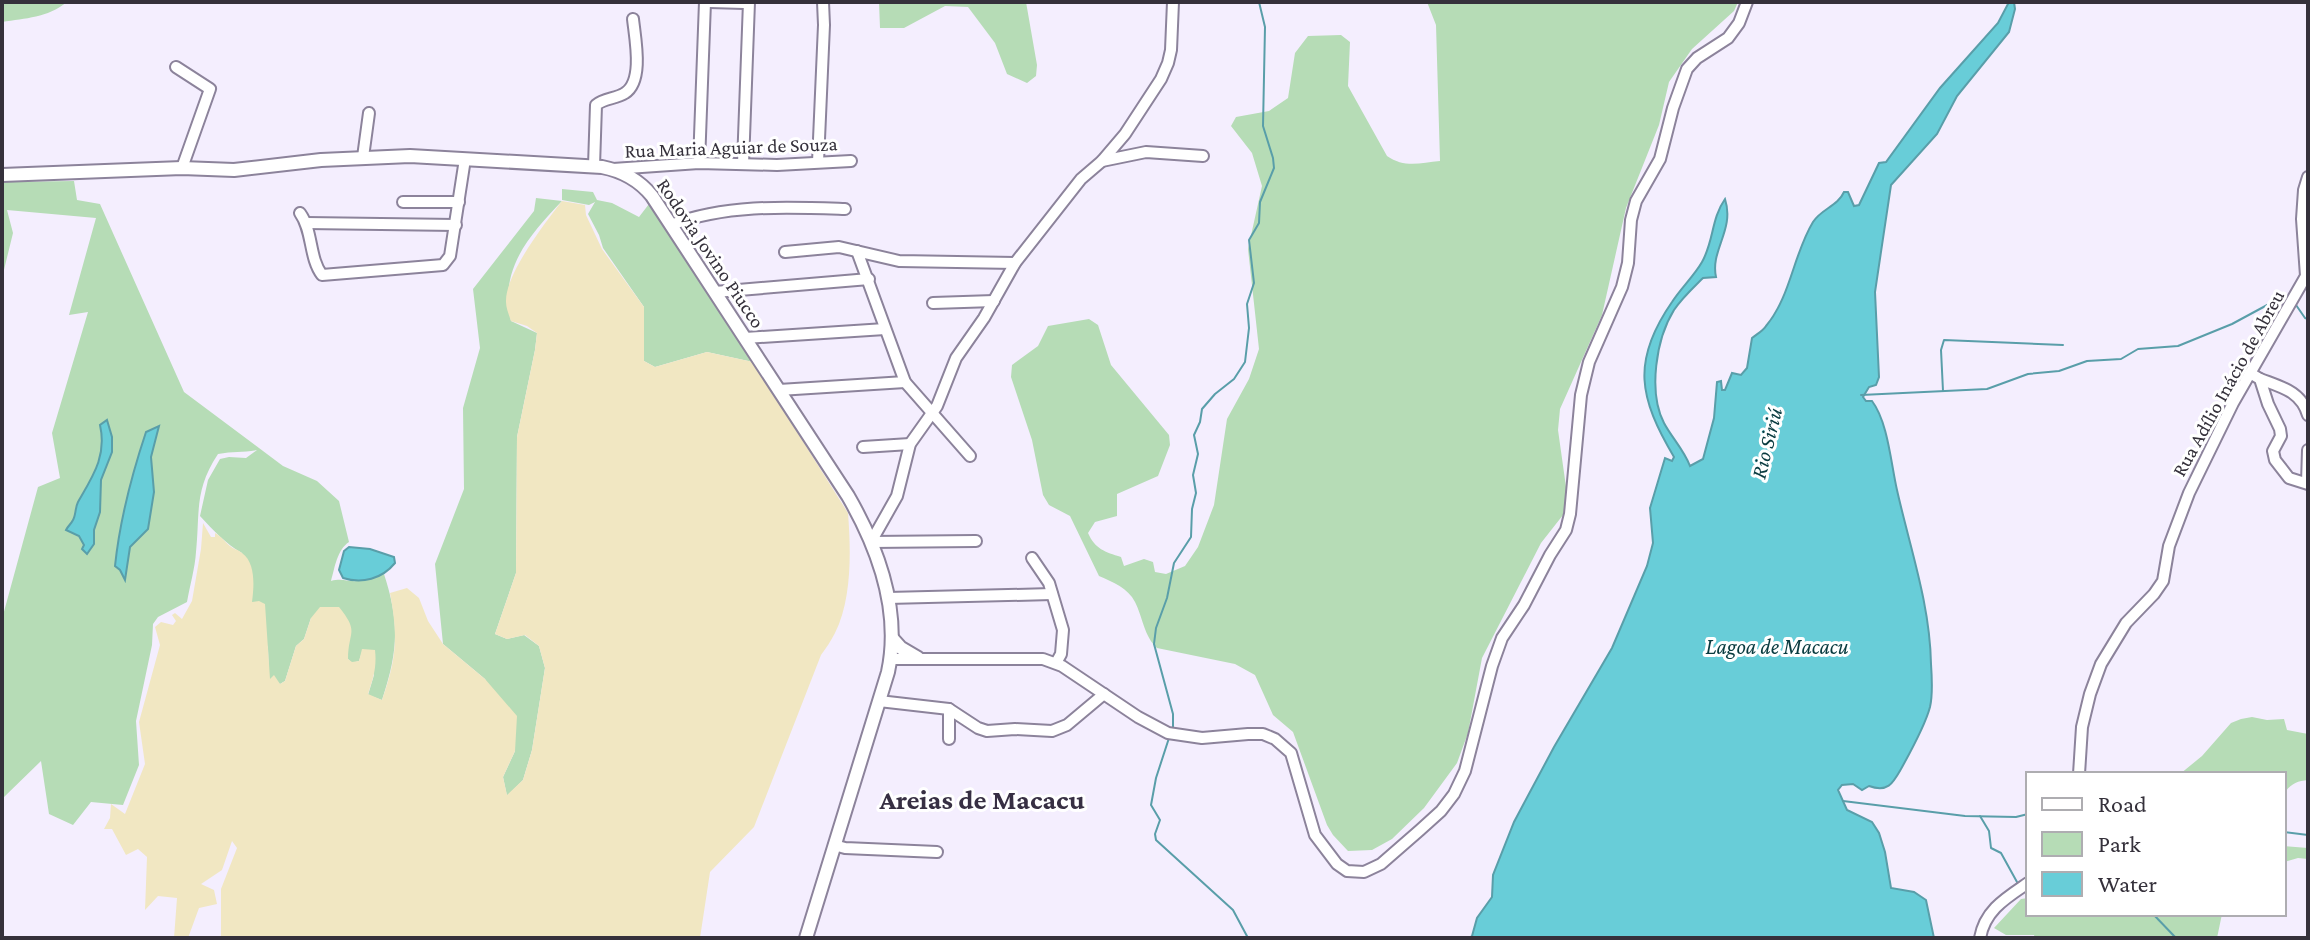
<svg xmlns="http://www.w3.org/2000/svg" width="2310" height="940" viewBox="0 0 2310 940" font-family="'Crimson Pro',serif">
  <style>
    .green { fill: #b6dcb6 }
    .sand { fill: #f1e7c2 }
    .water { fill: #68cdd8; stroke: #599ea9; stroke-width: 2 }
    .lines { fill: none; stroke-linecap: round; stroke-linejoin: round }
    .stream { stroke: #599ea9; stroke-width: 2 }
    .minor-casing { stroke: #8c839b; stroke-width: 14 }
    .major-casing { stroke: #8c839b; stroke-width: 16 }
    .minor { stroke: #fff; stroke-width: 10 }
    .major { stroke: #fff; stroke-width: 12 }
    .labels { text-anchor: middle; stroke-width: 6; stroke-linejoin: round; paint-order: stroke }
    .street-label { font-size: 20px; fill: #35313b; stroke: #fff }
    .water-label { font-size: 22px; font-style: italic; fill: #083a3f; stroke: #fff }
    .district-label { font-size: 28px; font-weight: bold; fill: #372f43; stroke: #fff }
  </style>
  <rect width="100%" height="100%" fill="#f4eefe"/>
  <g class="green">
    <path d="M2 2H67C47 18 26 18 2 22Z"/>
    <path d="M879 2H1026L1037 65 1036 76 1027 83 1007 74 995 43 968 7 945 6 904 28H880Z"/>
    <path d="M1427 2H1738L1734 11 1692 49 1669 82 1659 125 1626 208 1602 315 1560 409 1558 430 1567 494 1563 515 1541 543 1482 658 1468 733 1457 763 1424 808 1392 839 1372 850 1348 851 1333 835 1327 825 1293 732 1273 715 1255 675 1235 664 1157 648C1144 636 1143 618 1135 602 1128 588 1113 582 1099 576L1070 516 1049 505 1043 495 1032 440 1011 377 1012 365 1038 346 1048 326 1089 319 1098 325 1111 365 1169 435 1170 445 1158 476 1117 494V516L1095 522 1088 533C1095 549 1105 552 1121 557L1124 566 1144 559 1153 562 1155 572 1166 574 1185 566 1198 547 1214 505 1227 419 1249 379 1259 349 1248 249 1262 186 1252 153 1231 126 1236 117 1269 111 1288 98 1295 53 1308 36 1341 35 1350 42 1348 86 1387 156C1404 168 1420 163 1440 161L1436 25Z"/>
    <path d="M74 181 77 200 100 204 184 392 283 466 317 481 339 501 349 542C337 550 335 567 331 581 343 578 347 582 358 581 367 581 376 577 384 574 400 623 398 651 382 700L368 695 374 675 363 649 359 661 352 663 348 659V645L311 618 304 639 296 646 285 681 280 684 269 679 268 648 252 602 242 553C226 544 213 530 200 516L208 480 220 459 229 457 246 458 257 450C243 453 233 451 218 454 194 490 200 513 196 552 195 568 190 585 187 602L158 617 153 624 152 645 136 721 139 765 123 805 91 802 73 825 49 814 41 761 2 799V619L38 487 60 478 52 433 88 312 69 315 96 218 7 210 13 233 2 278V182Z"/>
    <path d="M562 189 593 192 597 200 612 203 639 217 649 204 753 362 707 352 655 367 644 361V307L603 248 599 235 588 214 595 202 589 205 562 200Z"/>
    <path d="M536 198 562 201C528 237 499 269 511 321L537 333 535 350 517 437 516 573 495 634 507 639 524 635 539 646 545 668 532 750 523 780 507 796 503 777 515 751 485 679 443 644 435 564 464 489 463 408 480 348 473 289 534 211Z"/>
    <path d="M2252 717 2267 720 2284 719 2287 730 2308 734V780C2297 781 2290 784 2284 794V774H2180L2202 756 2231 723 2241 719Z"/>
    <path d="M2284 846 2308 848V859L2298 858 2284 862Z"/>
    <path d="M2028 898V914H2222L2217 938H2035L2034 935H2006L1994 928 2021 899Z"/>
  </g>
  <path class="sand" d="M562 201 585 205 586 215 602 249 644 307V361L655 367 707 352 753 362 848 513C851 551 852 599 835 633 831 641 826 648 821 655L754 827 710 872 700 938H221V889L237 848 232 841 222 870 201 884 214 890 217 904 199 908 188 938H174L177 898 158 896 145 910 147 857 138 849 126 855 112 829H104L110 818 111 804 125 814 145 764 139 722 160 645 155 627 161 622 173 625 176 621 172 615 175 613 182 619 192 601 201 549 203 523 211 537H215V533C222 537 224 541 230 546 238 552 234 547 242 553 256 563 254 587 252 602L259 601 265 604 270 679 274 675 280 684 285 681 296 646 304 639 311 618 320 607H339C360 633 348 631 348 659L352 662 359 661 362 649 375 650C377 667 373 679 368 694L382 700C397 657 398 637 390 593L407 588 419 598 428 621 443 644 485 679 517 716 515 751 503 777 507 795 523 780 532 750 545 668 539 646 525 635 507 639 495 634 516 573 517 437 535 350 537 333 527 326 511 321C509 315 506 308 506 302 505 274 545 223 562 201Z"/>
  <g class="water">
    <path d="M2009 2H2014L2015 9 2009 32 1957 96 1937 134 1891 185 1875 292 1879 377 1876 385 1869 387 1863 397 1866 401H1872C1888 422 1891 464 1897 490 1910 548 1930 604 1931 664 1932 678 1933 694 1930 707 1925 726 1911 751 1901 769 1893 783 1888 793 1869 786L1862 790 1853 784 1842 785 1838 790 1847 810 1872 822 1879 833 1885 852 1891 888 1914 892 1926 900 1934 938H1469L1472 936 1477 918 1492 897 1493 875 1514 822 1554 747 1612 648 1647 566 1653 543 1650 508 1665 458 1672 461 1674 457C1639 398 1631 361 1672 302 1681 288 1694 276 1702 262 1714 241 1711 219 1725 199 1735 230 1710 250 1716 277L1703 278C1694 287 1682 298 1674 310 1656 339 1648 392 1664 423 1672 438 1684 450 1690 466L1703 459 1714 418 1717 382 1721 381 1722 390H1725L1732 373 1741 375 1747 368 1752 338C1757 334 1763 331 1766 326 1791 296 1793 255 1813 222 1821 209 1838 206 1844 192H1848L1854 206 1859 205 1879 163 1886 162 1940 88 1998 23Z"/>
    <path d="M107 420 112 437V452L101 480 100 512 94 530V544L87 554 82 549 84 545 79 536 66 530C68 526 71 524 73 520 76 515 75 508 78 502 93 476 107 456 100 425Z"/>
    <path d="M159 426 151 457 154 492 148 529 130 547 125 580 120 570 115 566C120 518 131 477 146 432Z"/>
    <path d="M349 547 370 549 394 557 395 563C382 579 362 584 343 578L339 570 344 551Z"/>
  </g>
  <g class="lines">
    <g class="stream">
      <path d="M2296 305 2305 318 2308 319"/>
      <path d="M1943 391 1941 350 1944 340 2063 345"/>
      <path d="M1861 395 1987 389 2028 374 2059 371 2087 361 2121 359 2138 349 2178 346 2232 324 2282 297 2289 298"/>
      <path d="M1173 727V714L1154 644 1156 628 1167 598 1174 563 1191 537 1192 509 1196 493 1193 475 1198 454 1194 435 1200 422 1202 409 1215 394 1234 379 1245 362 1249 328 1247 304 1254 283 1249 240 1259 223 1260 202 1274 168 1273 158 1263 126 1265 27 1259 2"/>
      <path d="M1169 738 1156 778 1151 805 1160 820 1155 834 1156 840 1233 910 1248 938"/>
      <path d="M1843 801 1965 816 2016 817 2028 814"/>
      <path d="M1980 816 1989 831 1991 848 2001 853 2017 882"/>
      <path d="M2284 832 2308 835"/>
      <path d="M2153 914 2176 938"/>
    </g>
    <defs>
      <g id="minor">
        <path d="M710 2 744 3"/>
        <path d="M176 67 210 89 182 168"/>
        <path d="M363 157 369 113"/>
        <path d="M1102 161 1146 152 1203 156"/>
        <path d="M818 162 824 25 823 2"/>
        <path d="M699 163 705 2"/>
        <path d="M743 164 749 2"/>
        <path d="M594 166 596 105C604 98 616 99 625 93 644 81 635 38 633 19"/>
        <path d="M613 169 699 163 777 165 851 161"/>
        <path d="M403 202H459"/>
        <path d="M300 213C313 231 309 258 322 275L443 265 450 256 465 159"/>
        <path d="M306 223 456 225"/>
        <path d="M671 225C726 204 787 207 845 209"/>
        <path d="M857 251 905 382 970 456"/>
        <path d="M785 252 839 247 899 261 1015 263"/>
        <path d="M715 292 869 279"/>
        <path d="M933 303 994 301"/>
        <path d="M745 338 885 329"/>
        <path d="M2250 373 2260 379 2268 404 2280 429 2281 436 2273 451 2275 460 2289 478 2308 484"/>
        <path d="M2260 379C2281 387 2301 391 2308 415"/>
        <path d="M779 390 905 382"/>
        <path d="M863 447 910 444"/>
        <path d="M2307 483 2308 450"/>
        <path d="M871 542 897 496 910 444 937 406 956 358 984 318 1015 263 1081 179 1102 161 1125 134 1161 79 1168 63 1171 50 1173 2"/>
        <path d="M871 542 976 541"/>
        <path d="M1032 558 1049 583 1063 630 1061 654 1056 663"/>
        <path d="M888 598 1052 594"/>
        <path d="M891 659H1043L1062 666 1138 717 1168 733 1202 738 1248 734H1263L1275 739 1291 753 1315 835 1337 864 1347 871 1364 872 1381 864 1420 830 1441 811 1454 794 1465 771 1492 666 1502 638 1524 605 1550 555 1566 530 1570 514 1581 395 1589 362 1622 287 1628 263 1631 220 1636 201 1660 159 1673 108 1687 69 1697 58 1728 38 1739 23 1747 2"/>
        <path d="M879 701 949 709 978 728 987 731 1015 729 1052 731 1067 725 1104 694"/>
        <path d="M949 739V709"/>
        <path d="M2079 774 2082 727 2090 694 2101 664 2126 623 2154 594 2163 581 2169 546 2189 493 2233 403 2306 276 2302 219 2304 190 2308 177"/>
        <path d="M834 845 845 848 937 852"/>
        <path d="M1980 938C1985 910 2006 898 2028 883"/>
      </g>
      <g id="major">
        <path d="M2 175 182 168 234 170 321 160 410 156 602 167C623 171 639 180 652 196L848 496C878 548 901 611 888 672L806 938"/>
        <path d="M892 638 901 648 918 658"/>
      </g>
    </defs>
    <use href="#minor" class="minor-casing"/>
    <use href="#major" class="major-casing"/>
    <use href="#minor" class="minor"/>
    <use href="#major" class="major"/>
  </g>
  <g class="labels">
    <g class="street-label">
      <text transform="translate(731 147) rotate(-2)" y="7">Rua Maria Aguiar de Souza</text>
      <text transform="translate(711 253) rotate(56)" y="7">Rodovia Jovino Piucco</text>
      <text transform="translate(2228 383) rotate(-61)" y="7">Rua Adílio Inácio de Abreu</text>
    </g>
    <g class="water-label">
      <text transform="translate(1766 443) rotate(-76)" y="8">Rio Siriú</text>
      <text x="1777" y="654">Lagoa de Macacu</text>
    </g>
    <g class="district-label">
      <text x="982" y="809">Areias de Macacu</text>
    </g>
  </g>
  <rect width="2310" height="940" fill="none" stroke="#35313b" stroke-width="8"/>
  <rect x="2026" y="772" width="260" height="144" fill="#ffffff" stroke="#aeadb1" stroke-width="2"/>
  <rect x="2042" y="798" width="40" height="12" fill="#ffffff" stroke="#aeadb1" stroke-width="2"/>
  <text x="2098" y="812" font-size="24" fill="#35313b">Road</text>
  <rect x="2042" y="832" width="40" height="24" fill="#b6dcb6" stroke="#aeadb1" stroke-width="2"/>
  <text x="2098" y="852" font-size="24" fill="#35313b">Park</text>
  <rect x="2042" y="872" width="40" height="24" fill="#68cdd8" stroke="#aeadb1" stroke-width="2"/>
  <text x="2098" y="892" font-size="24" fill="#35313b">Water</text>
</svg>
